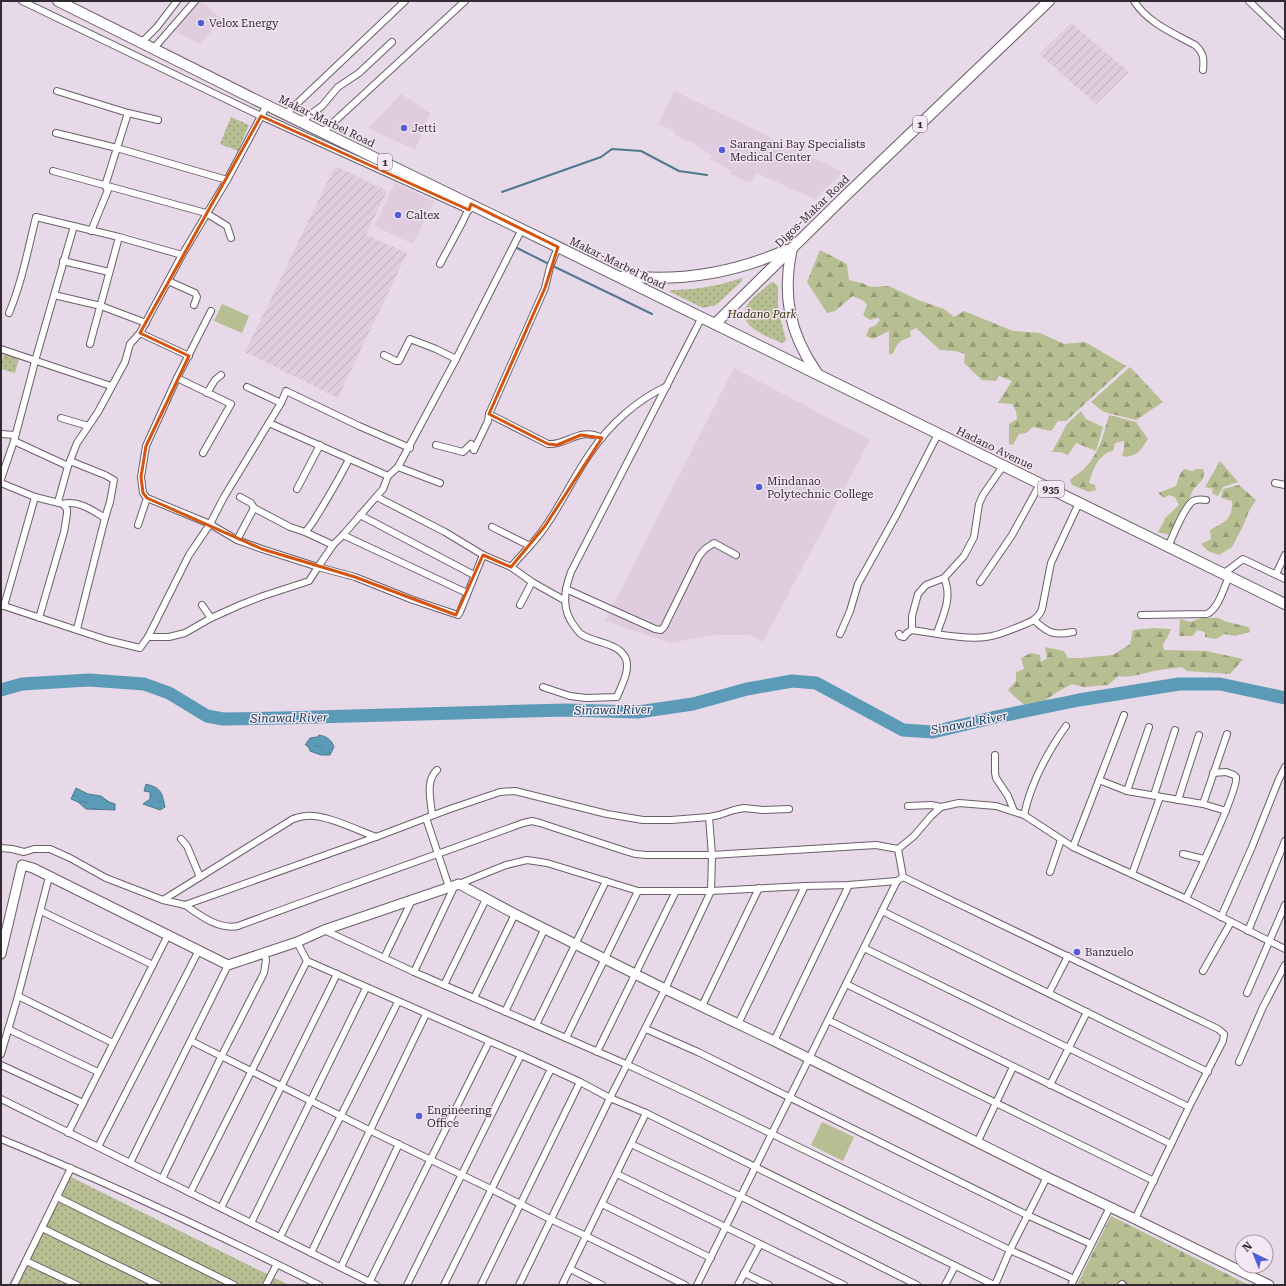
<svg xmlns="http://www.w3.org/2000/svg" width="1286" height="1286" viewBox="0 0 1286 1286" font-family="'Roboto Serif',serif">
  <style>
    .built { fill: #dfccde }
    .industrial { fill: url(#industrial-furrows) }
    .green { fill: url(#green-dots) }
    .forest { fill: url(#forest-firs) }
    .pitch { fill: #b7be91 }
    .water { fill: url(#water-ripples); stroke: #4f7990 }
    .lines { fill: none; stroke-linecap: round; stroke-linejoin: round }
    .stream { stroke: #4f7990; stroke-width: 2 }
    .river { stroke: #5c9bb8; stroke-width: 13 }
    .street-casing { stroke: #6b5f6b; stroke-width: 8 }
    .secondary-casing { stroke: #6b5f6b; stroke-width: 11 }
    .primary-casing { stroke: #6b5f6b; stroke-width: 12 }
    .street { stroke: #fff; stroke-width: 6 }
    .secondary { stroke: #fff; stroke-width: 9 }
    .primary { stroke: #fff; stroke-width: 10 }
    .marked { fill: none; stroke: #d65410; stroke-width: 3; stroke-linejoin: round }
    .poi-dot { fill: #505fd5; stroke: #f5e6f4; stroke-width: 1.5 }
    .labels { text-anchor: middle; stroke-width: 3; stroke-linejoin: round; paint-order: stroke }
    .shield { fill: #f5e6f4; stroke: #6c636c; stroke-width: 1 }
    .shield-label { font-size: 10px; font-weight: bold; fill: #312b31 }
    .poi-label { font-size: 11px; fill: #312b31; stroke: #f5e6f4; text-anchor: start }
    .street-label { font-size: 11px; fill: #312b31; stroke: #f5e6f4 }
    .park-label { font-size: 11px; font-style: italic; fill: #2e3204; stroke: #f5e6f4 }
    .water-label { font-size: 12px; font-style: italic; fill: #033c51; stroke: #f5e6f4 }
  </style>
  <defs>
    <pattern id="industrial-furrows" width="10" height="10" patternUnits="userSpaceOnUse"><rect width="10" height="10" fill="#dfccde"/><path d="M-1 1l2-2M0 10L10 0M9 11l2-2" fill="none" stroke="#c0afbf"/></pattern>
    <pattern id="green-dots" width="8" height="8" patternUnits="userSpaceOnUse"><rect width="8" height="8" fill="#b7be91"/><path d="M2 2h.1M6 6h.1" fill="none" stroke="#959b77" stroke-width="1.8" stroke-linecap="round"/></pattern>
    <pattern id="forest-firs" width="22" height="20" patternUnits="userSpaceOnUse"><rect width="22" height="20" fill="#b7be91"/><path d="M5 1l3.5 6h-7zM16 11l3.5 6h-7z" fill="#959b77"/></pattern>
    <pattern id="water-ripples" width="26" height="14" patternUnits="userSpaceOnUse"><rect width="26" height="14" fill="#5c9bb8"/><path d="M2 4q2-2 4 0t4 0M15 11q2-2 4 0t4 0" fill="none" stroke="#4d7f96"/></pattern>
  </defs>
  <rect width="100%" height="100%" fill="#e7d9e7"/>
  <g class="built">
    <path d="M196 1H200L222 19 200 44 173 30Z"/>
    <path d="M674 91 843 172 815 199 756 173 751 182 745 181 730 174 732 171 710 159 712 155 696 146V144L687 140 686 141 674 134 675 131 658 124Z"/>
    <path d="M401 94 430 113 415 150 369 128Z"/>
    <path d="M395 183 434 201 413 244 374 226Z"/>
    <path d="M734 368 870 440 763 642 750 635H716L670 643 605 621Z"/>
  </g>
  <g class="industrial">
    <path d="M1071 23 1129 72 1096 104 1039 54Z"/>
    <path d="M335 166 387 191 366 235 407 253 338 398 245 352Z"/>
  </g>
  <g class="green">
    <path d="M231 117 249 125 238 151 220 144Z"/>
    <path d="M742 278V281L716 305 703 308 670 292 671 290C696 290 718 286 742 278Z"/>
    <path d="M773 282 778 286V310L786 340 782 343C769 337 737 327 746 307 751 298 763 290 770 283Z"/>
    <path d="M4 353 19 358 15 373 1 369V363Z"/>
    <path d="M65 1174 289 1285H9Z"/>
  </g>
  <g class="forest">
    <path d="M820 250 847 264 849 280 862 283 871 287 889 286 918 300 944 309 954 317 964 311 1013 331 1040 333 1064 344 1085 342 1126 366 1066 421H1058L1051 431 1033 427 1026 433 1019 434 1013 445 1009 444V424L1017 419 1016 411 1012 404 998 403 1012 381 999 376 996 381 982 380 964 363 965 354 955 351 940 350 916 328 910 331 911 337C901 339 896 344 893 354H889V331L873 339 866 336 869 328 876 325 880 320 878 318 870 320 863 315 867 305 864 301 853 296 835 311 827 313 807 282Z"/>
    <path d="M1130 367 1163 402 1136 420 1104 412 1091 402Z"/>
    <path d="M1081 411 1086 419 1103 427 1096 451 1076 443 1068 455 1060 452H1052L1067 424Z"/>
    <path d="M1109 415 1136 422 1148 439C1141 450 1138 455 1125 457L1122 455 1124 449V441L1115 443 1113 451C1099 453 1092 471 1089 483L1095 485 1096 490 1089 492 1072 485 1070 480C1074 476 1080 473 1084 469 1100 452 1103 436 1109 415Z"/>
    <path d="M1220 461 1238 482 1223 487 1218 496 1212 493 1213 489 1205 487Z"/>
    <path d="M1184 469 1192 471 1197 469H1203L1204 473 1203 479 1193 490 1186 506 1170 535 1158 532 1166 517 1179 505 1175 497 1169 495 1164 498 1158 493 1176 486 1180 474Z"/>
    <path d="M1239 485 1256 500 1249 511 1243 526 1232 547 1219 555 1208 551 1201 544 1211 539 1210 530C1225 522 1233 519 1232 501L1221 498 1223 489Z"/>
    <path d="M1202 618H1218L1227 622 1249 627 1250 632 1235 636 1224 634 1216 639 1205 637V632L1197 630 1193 636H1179L1180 619 1190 622Z"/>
    <path d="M1153 628 1171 629 1167 638 1163 644 1164 650 1206 651 1243 659 1230 674 1187 671 1182 667C1171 669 1160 669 1150 672 1139 674 1130 678 1118 676L1108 685 1083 687 1072 684 1057 692 1042 703 1026 706 1015 697 1008 690 1016 681V672L1024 669 1021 658 1031 653 1040 655 1041 662 1047 658 1045 647 1064 651 1068 658H1081L1113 655 1130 644 1133 630Z"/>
    <path d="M1111 1216 1249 1285H1077Z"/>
  </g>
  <g class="pitch">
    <path d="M222 304 249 316 242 333 214 321Z"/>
    <path d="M822 1122 854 1137 843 1161 811 1145Z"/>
  </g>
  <g class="water">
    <path d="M319 735C326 736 332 740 334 747L330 755H321L310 751 309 748 307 746V745H305L310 738 317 737Z"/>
    <path d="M146 784C161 788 162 792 165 807L160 810 143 804 150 799V792L144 791Z"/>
    <path d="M76 788 88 794 101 796 109 802 115 804V810L86 809 78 802 71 799Z"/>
  </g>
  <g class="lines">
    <g class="stream">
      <path d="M502 192 601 157 612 149 641 151 679 171 707 175"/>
      <path d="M517 248 547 263"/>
      <path d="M555 267 652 314"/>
    </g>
    <path class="river" d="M1 690 22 684 89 680 144 684 169 693 207 716 223 719 281 718 565 710 638 712 693 704 747 689 792 681 816 683 903 730 933 732 996 717 1079 700 1179 684H1220L1285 698"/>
    <defs>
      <g id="street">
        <path d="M22 1 261 116 469 210"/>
        <path d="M1134 1C1148 23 1173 33 1195 45 1204 53 1204 59 1203 70"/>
        <path d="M1249 1 1285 36"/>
        <path d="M142 42 157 27 177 1"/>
        <path d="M154 48 195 1"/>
        <path d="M57 91 128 113 105 186 108 190 91 231"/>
        <path d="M128 113 158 120"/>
        <path d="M286 114 405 1"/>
        <path d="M298 120H303L322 106 338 87 359 73 392 42"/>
        <path d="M323 132 465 1"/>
        <path d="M56 133 117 148 227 180"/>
        <path d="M53 171 206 213 227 226 231 238"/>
        <path d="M558 247 550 267 545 288 489 414 548 444C567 446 579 426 602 438"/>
        <path d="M63 261 109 272"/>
        <path d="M440 264 462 223 470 206"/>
        <path d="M168 281 195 293 197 297 194 305"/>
        <path d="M54 295 101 306 146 323"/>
        <path d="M211 311 177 378 146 446 141 477 143 493 147 498 210 524 237 540 262 549 318 567 333 545 343 535 383 489 388 476 398 467 456 359 522 229"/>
        <path d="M9 313C22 282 28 249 36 217L119 237 182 255"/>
        <path d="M140 333 189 356"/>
        <path d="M90 344 119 237"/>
        <path d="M1 349 111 386"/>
        <path d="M384 355 396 361H399L410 339 436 349 456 359"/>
        <path d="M177 378 231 404 203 453"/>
        <path d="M247 387 281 403"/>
        <path d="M207 393 215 380 221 375"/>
        <path d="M61 418 88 426"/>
        <path d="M269 423 388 476"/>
        <path d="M1 434 15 435"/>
        <path d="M14 441 68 466"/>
        <path d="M436 445 463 452 471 444 474 450"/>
        <path d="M474 450 488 421 489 414"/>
        <path d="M70 461 105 475 114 480 110 502 105 518 77 629"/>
        <path d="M398 467 440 483"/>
        <path d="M1 479 14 441 31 377 35 361 74 226"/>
        <path d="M1 483 35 497 63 504 67 509V514L64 532 39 618"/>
        <path d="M1275 483 1285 485"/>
        <path d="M297 489 320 445"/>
        <path d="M240 497 251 503 254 508"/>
        <path d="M377 497 445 532 483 555 511 567 532 582 564 600"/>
        <path d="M58 502 68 466 77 443 98 412 125 362 130 344 140 333 182 255 227 180 267 105"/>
        <path d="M63 504C78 500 92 510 105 518"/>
        <path d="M360 515 474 575"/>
        <path d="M138 525 147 498"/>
        <path d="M492 527 530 546"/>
        <path d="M305 532 333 545"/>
        <path d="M343 535 467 593"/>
        <path d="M237 540 254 508 290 527 305 532C313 524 315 518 321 509 331 492 341 476 349 459"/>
        <path d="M1168 547C1173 536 1184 507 1193 501 1197 499 1201 499 1206 500"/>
        <path d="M511 567C522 554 535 542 545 527 562 503 574 476 591 452 610 424 637 400 667 386"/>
        <path d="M1223 574 1243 559 1285 579"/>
        <path d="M1276 574 1285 555"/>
        <path d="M980 582 1012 535 1040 484"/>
        <path d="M566 589 655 629 661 630 664 627 699 556 705 549 714 543 736 555"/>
        <path d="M1 605 107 640 140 648 148 637 189 555 210 524 224 497 281 403 286 391 359 426 410 448"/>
        <path d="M202 605 211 618"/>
        <path d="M520 605 532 582"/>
        <path d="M4 606 35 497"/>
        <path d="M1141 615 1207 614C1219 608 1223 589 1229 577"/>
        <path d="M1034 620C1048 633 1054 636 1073 632"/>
        <path d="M912 630V616L918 594 926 585 944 578 964 556 974 537 979 504 983 495 1003 466"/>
        <path d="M937 633C943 615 953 597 944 578"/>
        <path d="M840 634 850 611 858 584 898 512 938 434"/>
        <path d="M899 634 900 636 904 637 907 633 912 630C934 633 964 640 986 637 997 636 1008 631 1018 627 1028 623 1038 620 1042 609L1051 563 1079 503"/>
        <path d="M148 637H169L185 633 211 618 240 605 263 596 309 581 318 567 355 577 413 600 458 615 460 612 483 555"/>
        <path d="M543 687 570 696 586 698 617 697C621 686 630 672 626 659 619 642 593 643 581 634 579 633 577 629 575 627 561 610 564 591 571 572L702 317"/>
        <path d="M995 755V773L996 778 1008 796 1014 811"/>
        <path d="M1099 780 1124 715"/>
        <path d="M1127 791 1149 727"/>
        <path d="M1154 795 1175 730"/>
        <path d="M1178 800 1199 735"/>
        <path d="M1203 804 1227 734"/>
        <path d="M908 806 931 805 941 807"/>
        <path d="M432 815C431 800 425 781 437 770"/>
        <path d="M1024 815C1031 782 1047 753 1066 726"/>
        <path d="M426 818 449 887"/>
        <path d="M1073 847 1099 780 1127 791 1203 804 1226 811"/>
        <path d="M1 848 12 849 24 852 34 849H50L70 858 106 878 163 900 185 905 376 837 447 810 500 792 515 791 607 814 643 820H671L709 817 719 815 734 810 744 808 763 810 789 809"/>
        <path d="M1183 854 1204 859"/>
        <path d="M1050 872 1061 840"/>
        <path d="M1132 874 1160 797"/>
        <path d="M200 877 293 819C297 818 302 816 306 816 325 814 357 830 376 837"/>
        <path d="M903 877 1218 1029 1224 1034 1223 1041 1189 1107 1135 1219"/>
        <path d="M903 877 898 849 914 836 931 816 941 807 959 803 996 806 1024 815 1073 847 1186 899 1285 949"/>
        <path d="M459 884 506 865 527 860 547 863 638 891H711L805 886 849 885 897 881"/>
        <path d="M1186 899C1194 882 1239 789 1236 777L1234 775 1226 772 1213 773"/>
        <path d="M163 900 200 877 187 846 181 839"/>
        <path d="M185 905C200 915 218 930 238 926 332 891 428 858 523 823L532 821 540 823 619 849 635 854 647 855H712L876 845 898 849"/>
        <path d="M41 911 153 965"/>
        <path d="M882 911 1208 1072"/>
        <path d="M1221 917 1252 847 1279 779 1285 767"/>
        <path d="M324 930 414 972 628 1065 692 1095 1010 1250 1074 1279"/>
        <path d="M1248 931 1285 841"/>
        <path d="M864 948 1189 1107"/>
        <path d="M384 958 412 900"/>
        <path d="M307 961 521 1055 580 1082 610 1098 646 1113 994 1285"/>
        <path d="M1203 971 1231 922"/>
        <path d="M414 972 455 885"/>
        <path d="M846 984 1171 1144"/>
        <path d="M444 985 486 899"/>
        <path d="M1049 993 1068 956"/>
        <path d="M1247 993 1285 905"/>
        <path d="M18 996 113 1043"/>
        <path d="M474 998 515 914"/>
        <path d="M702 1006 759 888"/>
        <path d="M505 1012 545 928"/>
        <path d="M828 1020 1154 1181"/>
        <path d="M738 1024 805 886"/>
        <path d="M536 1025 606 881"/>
        <path d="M8 1029 98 1072"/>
        <path d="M646 1029 698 1052 1027 1215 1091 1244"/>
        <path d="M566 1038 638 891"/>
        <path d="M191 1041 371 1131 491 1189 550 1219 586 1236 685 1285"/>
        <path d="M774 1041 849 885"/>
        <path d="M597 1052 676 891"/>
        <path d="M1 1054 18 996 49 877"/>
        <path d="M1239 1062 1263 1007 1285 965"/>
        <path d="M1 1065 83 1103"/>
        <path d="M1050 1085 1087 1012"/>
        <path d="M1 1099 98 1147 199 950"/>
        <path d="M68 1133 168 935"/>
        <path d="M1 1139C109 1183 215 1233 319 1285"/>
        <path d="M977 1143 1013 1067"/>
        <path d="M631 1144 740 1196 917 1285"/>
        <path d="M98 1147 376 1285"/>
        <path d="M130 1163 228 965"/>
        <path d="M617 1174 844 1285"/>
        <path d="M162 1179 221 1057 264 973 266 960 264 952"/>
        <path d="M190 1193 307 961 297 942"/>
        <path d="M57 1197 234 1285"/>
        <path d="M602 1204 711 1258"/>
        <path d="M221 1208 337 974"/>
        <path d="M251 1223 366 988"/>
        <path d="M42 1228 158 1285"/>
        <path d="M280 1237 398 1002"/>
        <path d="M311 1253 426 1014"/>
        <path d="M26 1261 77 1285"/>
        <path d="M341 1267 399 1144"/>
        <path d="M570 1269 602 1285"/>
        <path d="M744 1273 769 1285"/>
        <path d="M370 1281 489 1042"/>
        <path d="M14 1285 71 1168"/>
        <path d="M266 1285 277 1264"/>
        <path d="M407 1285 521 1055"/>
        <path d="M444 1285 551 1069"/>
        <path d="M481 1285 580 1082"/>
        <path d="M519 1285 610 1098 665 989 711 891 712 855 709 817"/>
        <path d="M562 1285 646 1113"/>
        <path d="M697 1285 882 911 897 881 903 877"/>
        <path d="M738 1285 760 1244"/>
        <path d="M945 1285 955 1266"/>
        <path d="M995 1285 1010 1250 1047 1177"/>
        <path d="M1071 1285 1110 1207"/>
        <path d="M1121 1285 1122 1284"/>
      </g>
      <path id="secondary" d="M1 954 22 865 33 868 228 965 297 942 324 930 459 884 515 914 665 989 774 1041 1047 1177 1135 1219 1269 1285"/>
      <g id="primary">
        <path d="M58 1 254 99 558 247 1285 604"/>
        <path d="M792 248C782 295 789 333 817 373"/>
        <path d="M624 276C680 282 734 273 786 250"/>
        <path d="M715 324 841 200 1049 1"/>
      </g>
    </defs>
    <use href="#street" class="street-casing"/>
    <use href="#secondary" class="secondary-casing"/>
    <use href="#primary" class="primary-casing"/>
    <use href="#street" class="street"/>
    <use href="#secondary" class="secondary"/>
    <use href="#primary" class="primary"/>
  </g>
  <path class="marked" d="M261 116 469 210 471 204 558 247 545 288 489 414 548 444 557 445 581 435 602 438 545 526 511 567 483 555 456 615 355 577 262 549 147 498 143 493 141 477 146 446 189 356 140 333Z"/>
  <g class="poi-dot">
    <circle cx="201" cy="23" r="4"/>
    <circle cx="404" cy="128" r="4"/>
    <circle cx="722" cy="150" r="4"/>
    <circle cx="398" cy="215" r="4"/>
    <circle cx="759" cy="487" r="4"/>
    <circle cx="1077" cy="952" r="4"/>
    <circle cx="419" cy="1116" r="4"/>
  </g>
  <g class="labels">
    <g class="shield">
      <rect x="913" y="116" width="14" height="16" rx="3"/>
      <rect x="378" y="154" width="14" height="16" rx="3"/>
      <rect x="1038" y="481" width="26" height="16" rx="3"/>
    </g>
    <g class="shield-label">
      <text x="920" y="128">1</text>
      <text x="385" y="166">1</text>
      <text x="1051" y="493">935</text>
    </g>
    <g class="poi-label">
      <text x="209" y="27">Velox Energy</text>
      <text x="412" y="132">Jetti</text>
      <text x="730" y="148">Sarangani Bay Specialists<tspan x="730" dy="13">Medical Center</tspan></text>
      <text x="406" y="219">Caltex</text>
      <text x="767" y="485">Mindanao<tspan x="767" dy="13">Polytechnic College</tspan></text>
      <text x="1085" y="956">Banzuelo</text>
      <text x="427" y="1114">Engineering<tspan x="427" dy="13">Office</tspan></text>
    </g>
    <g class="street-label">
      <text transform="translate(327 121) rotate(26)" y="4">Makar-Marbel Road</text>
      <text transform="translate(812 211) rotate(-44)" y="4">Digos-Makar Road</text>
      <text transform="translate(618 263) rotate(26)" y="4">Makar-Marbel Road</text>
      <text transform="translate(995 448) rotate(26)" y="4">Hadano Avenue</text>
    </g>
    <g class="park-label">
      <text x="762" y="318">Hadano Park</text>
    </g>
    <g class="water-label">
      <text transform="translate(613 710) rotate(-1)" y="4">Sinawal River</text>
      <text transform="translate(289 718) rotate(-1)" y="4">Sinawal River</text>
      <text transform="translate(969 723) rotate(-11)" y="4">Sinawal River</text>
    </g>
  </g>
  <rect width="1286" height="1286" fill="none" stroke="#312b31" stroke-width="4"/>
  <g transform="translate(1254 1254) rotate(317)"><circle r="19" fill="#f5e6f4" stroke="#a79ba6"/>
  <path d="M0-3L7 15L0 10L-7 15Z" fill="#505fd5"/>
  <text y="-6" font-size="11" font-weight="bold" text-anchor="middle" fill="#312b31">N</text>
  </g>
</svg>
